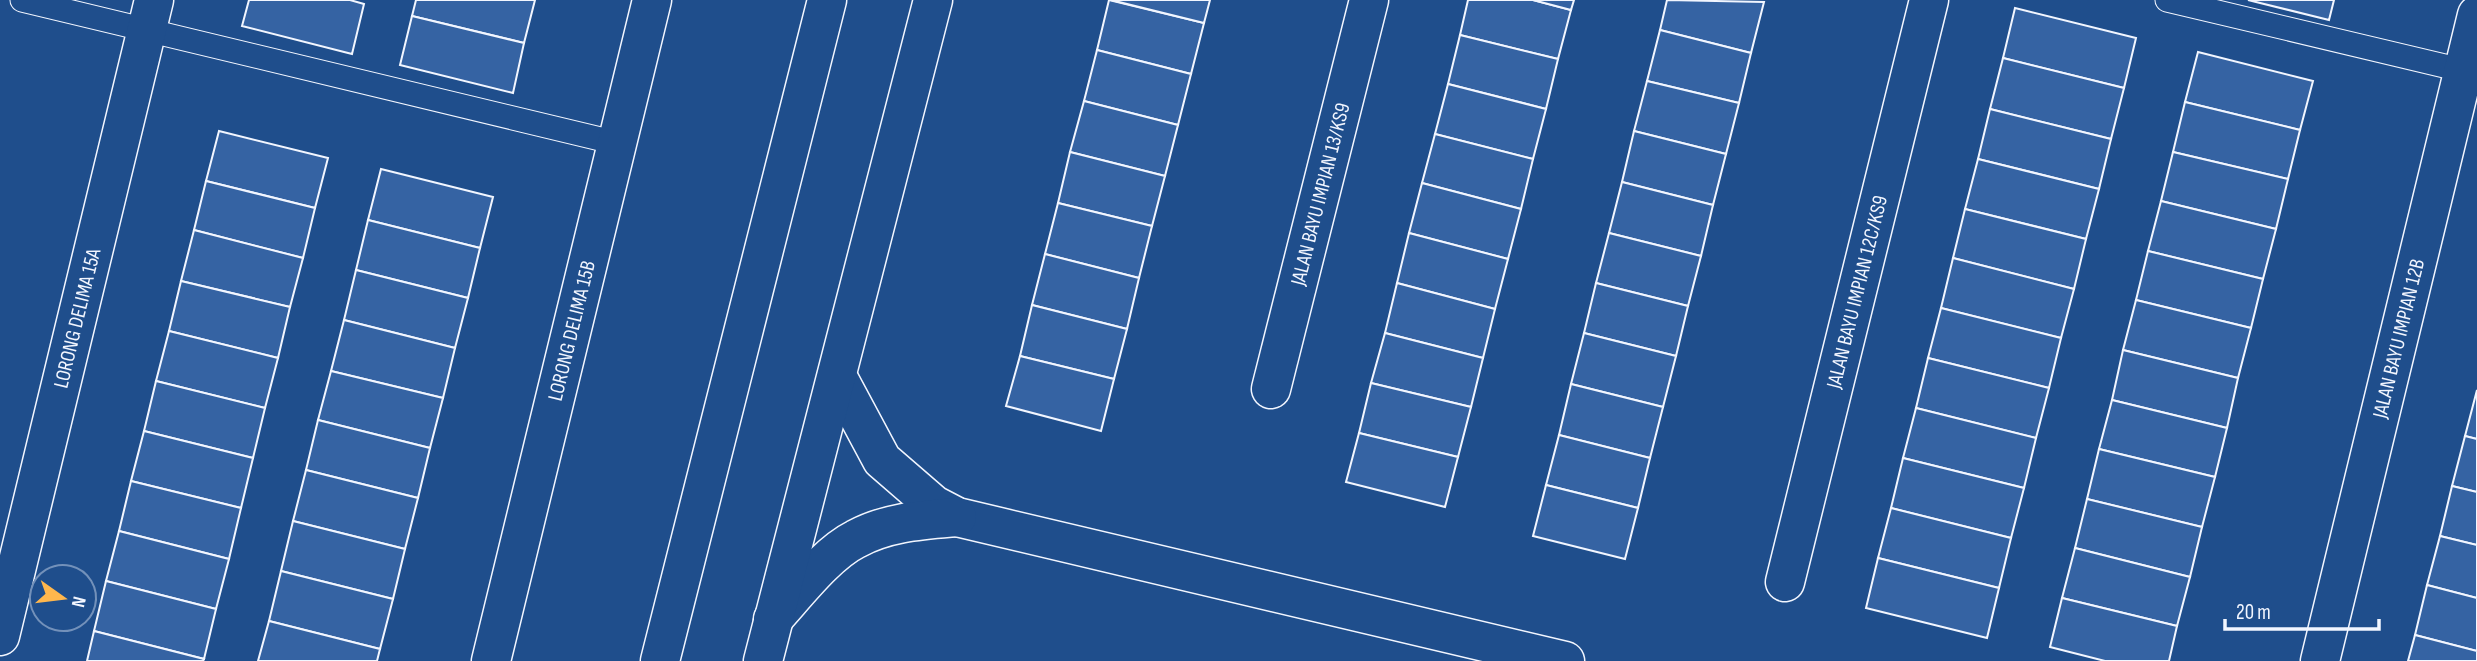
<svg xmlns="http://www.w3.org/2000/svg" width="2477" height="661" viewBox="0 0 2477 661" font-family="'Sofia Sans Condensed',sans-serif">
  <style>
    .building { fill: #3563a3; stroke: #f2f6ff; stroke-width: 2 }
    .lines { fill: none; stroke-linecap: round; stroke-linejoin: round }
    .service-casing { stroke: #f2f6ff; stroke-width: 25 }
    .minor-casing { stroke: #f2f6ff; stroke-width: 41 }
    .tertiary-casing { stroke: #f2f6ff; stroke-width: 41 }
    .service { stroke: #1f4e8c; stroke-width: 23 }
    .minor { stroke: #1f4e8c; stroke-width: 38 }
    .tertiary { stroke: #1f4e8c; stroke-width: 38 }
    .labels { text-anchor: middle; stroke-width: 5; stroke-linejoin: round; paint-order: stroke }
    .street-label { font-size: 21px; fill: #f2f6ff; stroke: #1f4e8c }
  </style>
  <rect width="100%" height="100%" fill="#1f4e8c"/>
  <g class="building">
    <path d="M249 0H350L364 4 352 54 242 26Z"/>
    <path d="M416 0H535L524 43 412 16Z"/>
    <path d="M1109 0 1204 23 1191 74 1097 50Z"/>
    <path d="M1111 0H1210L1204 23Z"/>
    <path d="M1468 0H1533L1571 10 1558 59 1460 35Z"/>
    <path d="M1533 0H1574L1571 10Z"/>
    <path d="M1667 0 1764 2 1751 53 1660 30Z"/>
    <path d="M2248 0H2334L2329 20Z"/>
    <path d="M2015 8 2136 38 2124 88 2003 58Z"/>
    <path d="M412 16 524 43 513 93 400 65Z"/>
    <path d="M1660 30 1751 53 1739 103 1647 81Z"/>
    <path d="M1460 35 1558 59 1546 109 1448 84Z"/>
    <path d="M1097 50 1191 74 1178 125 1084 101Z"/>
    <path d="M2198 52 2313 81 2300 130 2185 102Z"/>
    <path d="M2003 58 2124 88 2111 139 1990 109Z"/>
    <path d="M1647 81 1739 103 1726 154 1634 131Z"/>
    <path d="M1448 84 1546 109 1533 159 1435 134Z"/>
    <path d="M1084 101 1178 125 1165 176 1070 152Z"/>
    <path d="M2185 102 2300 130 2288 179 2173 152Z"/>
    <path d="M1990 109 2111 139 2099 189 1978 159Z"/>
    <path d="M219 131 328 158 315 208 206 181Z"/>
    <path d="M1634 131 1726 154 1713 205 1622 182Z"/>
    <path d="M1435 134 1533 159 1521 209 1422 183Z"/>
    <path d="M1070 152 1165 176 1152 226 1058 203Z"/>
    <path d="M2173 152 2288 179 2276 229 2161 201Z"/>
    <path d="M1978 159 2099 189 2086 239 1965 209Z"/>
    <path d="M381 169 493 197 480 248 368 220Z"/>
    <path d="M206 181 315 208 303 258 194 230Z"/>
    <path d="M1622 182 1713 205 1701 256 1609 233Z"/>
    <path d="M1422 183 1521 209 1508 259 1409 233Z"/>
    <path d="M2161 201 2276 229 2263 279 2148 251Z"/>
    <path d="M1058 203 1152 226 1139 278 1045 254Z"/>
    <path d="M1965 209 2086 239 2074 289 1953 258Z"/>
    <path d="M368 220 480 248 468 298 356 270Z"/>
    <path d="M194 230 303 258 290 307 181 281Z"/>
    <path d="M1409 233 1508 259 1495 309 1397 283Z"/>
    <path d="M1609 233 1701 256 1688 306 1596 283Z"/>
    <path d="M2148 251 2263 279 2251 328 2136 300Z"/>
    <path d="M1045 254 1139 278 1127 329 1032 305Z"/>
    <path d="M1953 258 2074 289 2061 338 1941 308Z"/>
    <path d="M356 270 468 298 455 348 344 320Z"/>
    <path d="M181 281 290 307 278 358 169 331Z"/>
    <path d="M1397 283 1495 309 1483 358 1385 333Z"/>
    <path d="M1596 283 1688 306 1676 356 1584 333Z"/>
    <path d="M2136 300 2251 328 2238 378 2123 350Z"/>
    <path d="M1032 305 1127 329 1114 379 1020 356Z"/>
    <path d="M1941 308 2061 338 2049 388 1928 358Z"/>
    <path d="M344 320 455 348 443 398 331 371Z"/>
    <path d="M169 331 278 358 265 408 156 381Z"/>
    <path d="M1385 333 1483 358 1471 407 1371 383Z"/>
    <path d="M1584 333 1676 356 1663 407 1571 384Z"/>
    <path d="M2123 350 2238 378 2227 428 2112 400Z"/>
    <path d="M1020 356 1114 379 1101 431 1006 406Z"/>
    <path d="M1928 358 2049 388 2036 438 1916 408Z"/>
    <path d="M331 371 443 398 430 448 318 420Z"/>
    <path d="M156 381 265 408 253 458 144 431Z"/>
    <path d="M1371 383 1471 407 1458 457 1359 433Z"/>
    <path d="M1571 384 1663 407 1650 458 1559 435Z"/>
    <path d="M2477 390V439L2465 436Z"/>
    <path d="M2112 400 2227 428 2215 477 2099 449Z"/>
    <path d="M1916 408 2036 438 2024 488 1903 458Z"/>
    <path d="M318 420 430 448 418 498 306 470Z"/>
    <path d="M144 431 253 458 241 508 131 481Z"/>
    <path d="M1359 433 1458 457 1445 507 1346 482Z"/>
    <path d="M1559 435 1650 458 1638 508 1546 485Z"/>
    <path d="M2465 436 2477 439V492L2452 486Z"/>
    <path d="M2099 449 2215 477 2202 527 2087 499Z"/>
    <path d="M1903 458 2024 488 2011 538 1891 508Z"/>
    <path d="M306 470 418 498 405 549 293 521Z"/>
    <path d="M131 481 241 508 229 559 119 531Z"/>
    <path d="M1546 485 1638 508 1625 559 1533 536Z"/>
    <path d="M2452 486 2477 492V545L2440 536Z"/>
    <path d="M2087 499 2202 527 2190 577 2075 548Z"/>
    <path d="M1891 508 2011 538 1999 588 1878 558Z"/>
    <path d="M293 521 405 549 393 599 281 571Z"/>
    <path d="M119 531 229 559 216 609 106 581Z"/>
    <path d="M2440 536 2477 545V598L2427 585Z"/>
    <path d="M2075 548 2190 577 2177 626 2062 598Z"/>
    <path d="M1878 558 1999 588 1987 638 1866 608Z"/>
    <path d="M281 571 393 599 380 649 269 621Z"/>
    <path d="M106 581 216 609 204 659 94 631Z"/>
    <path d="M2427 585 2477 598V651L2415 635Z"/>
    <path d="M2062 598 2177 626 2169 661H2105L2050 647Z"/>
    <path d="M269 621 380 649 377 661H258Z"/>
    <path d="M94 631 204 659 203 661H87Z"/>
    <path d="M2415 635 2477 651V661H2408Z"/>
  </g>
  <g class="lines">
    <defs>
      <g id="service">
        <path d="M22 0 617 143"/>
        <path d="M2167 0 2474 73"/>
      </g>
      <g id="minor">
        <path d="M837 376 882 460 934 505 957 517 1565 661"/>
        <path id="s1" d="M1271 389 1369 0"/>
        <path id="s2" d="M1785 582 1929 0"/>
        <path d="M773 619C796 594 826 554 856 539 887 522 922 520 957 517"/>
        <path id="s3" d="M0 636 154 0"/>
        <path id="s4" d="M491 661 652 0"/>
        <path id="s5" d="M2320 661 2477 15"/>
      </g>
      <g id="tertiary">
        <path d="M660 661 827 0"/>
        <path d="M763 661 933 0"/>
      </g>
    </defs>
    <use href="#service" class="service-casing"/>
    <use href="#minor" class="minor-casing"/>
    <use href="#tertiary" class="tertiary-casing"/>
    <use href="#service" class="service"/>
    <use href="#minor" class="minor"/>
    <use href="#tertiary" class="tertiary"/>
  </g>
  <g class="labels">
    <g class="street-label">
      <text dy="7" stroke="none"><textPath href="#s1" startOffset="201">JALAN BAYU IMPIAN 13/KS9</textPath></text>
      <text dy="7" stroke="none"><textPath href="#s2" startOffset="299">JALAN BAYU IMPIAN 12C/KS9</textPath></text>
      <text dy="7" stroke="none"><textPath href="#s3" startOffset="327">LORONG DELIMA 15A</textPath></text>
      <text dy="7" stroke="none"><textPath href="#s4" startOffset="340">LORONG DELIMA 15B</textPath></text>
      <text dy="7" stroke="none"><textPath href="#s5" startOffset="332">JALAN BAYU IMPIAN 12B</textPath></text>
    </g>
  </g>
  <g transform="translate(63 598) rotate(104)"><circle r="33" fill="#1f4e8c" stroke="#7391ba" stroke-width="2"/>
  <path d="M0-5L12 26L0 18L-12 26Z" fill="#ffb74d"/>
  <text y="-10" font-size="19" font-weight="bold" text-anchor="middle" fill="#f2f6ff">N</text>
  </g>
  <path d="M2225 619v10h154v-10" fill="none" stroke="#f2f6ff" stroke-width="3.5"/>
  <text x="2236" y="619" font-size="21" fill="#f2f6ff" stroke="#1f4e8c" stroke-width="5" paint-order="stroke">20 m</text>
</svg>
